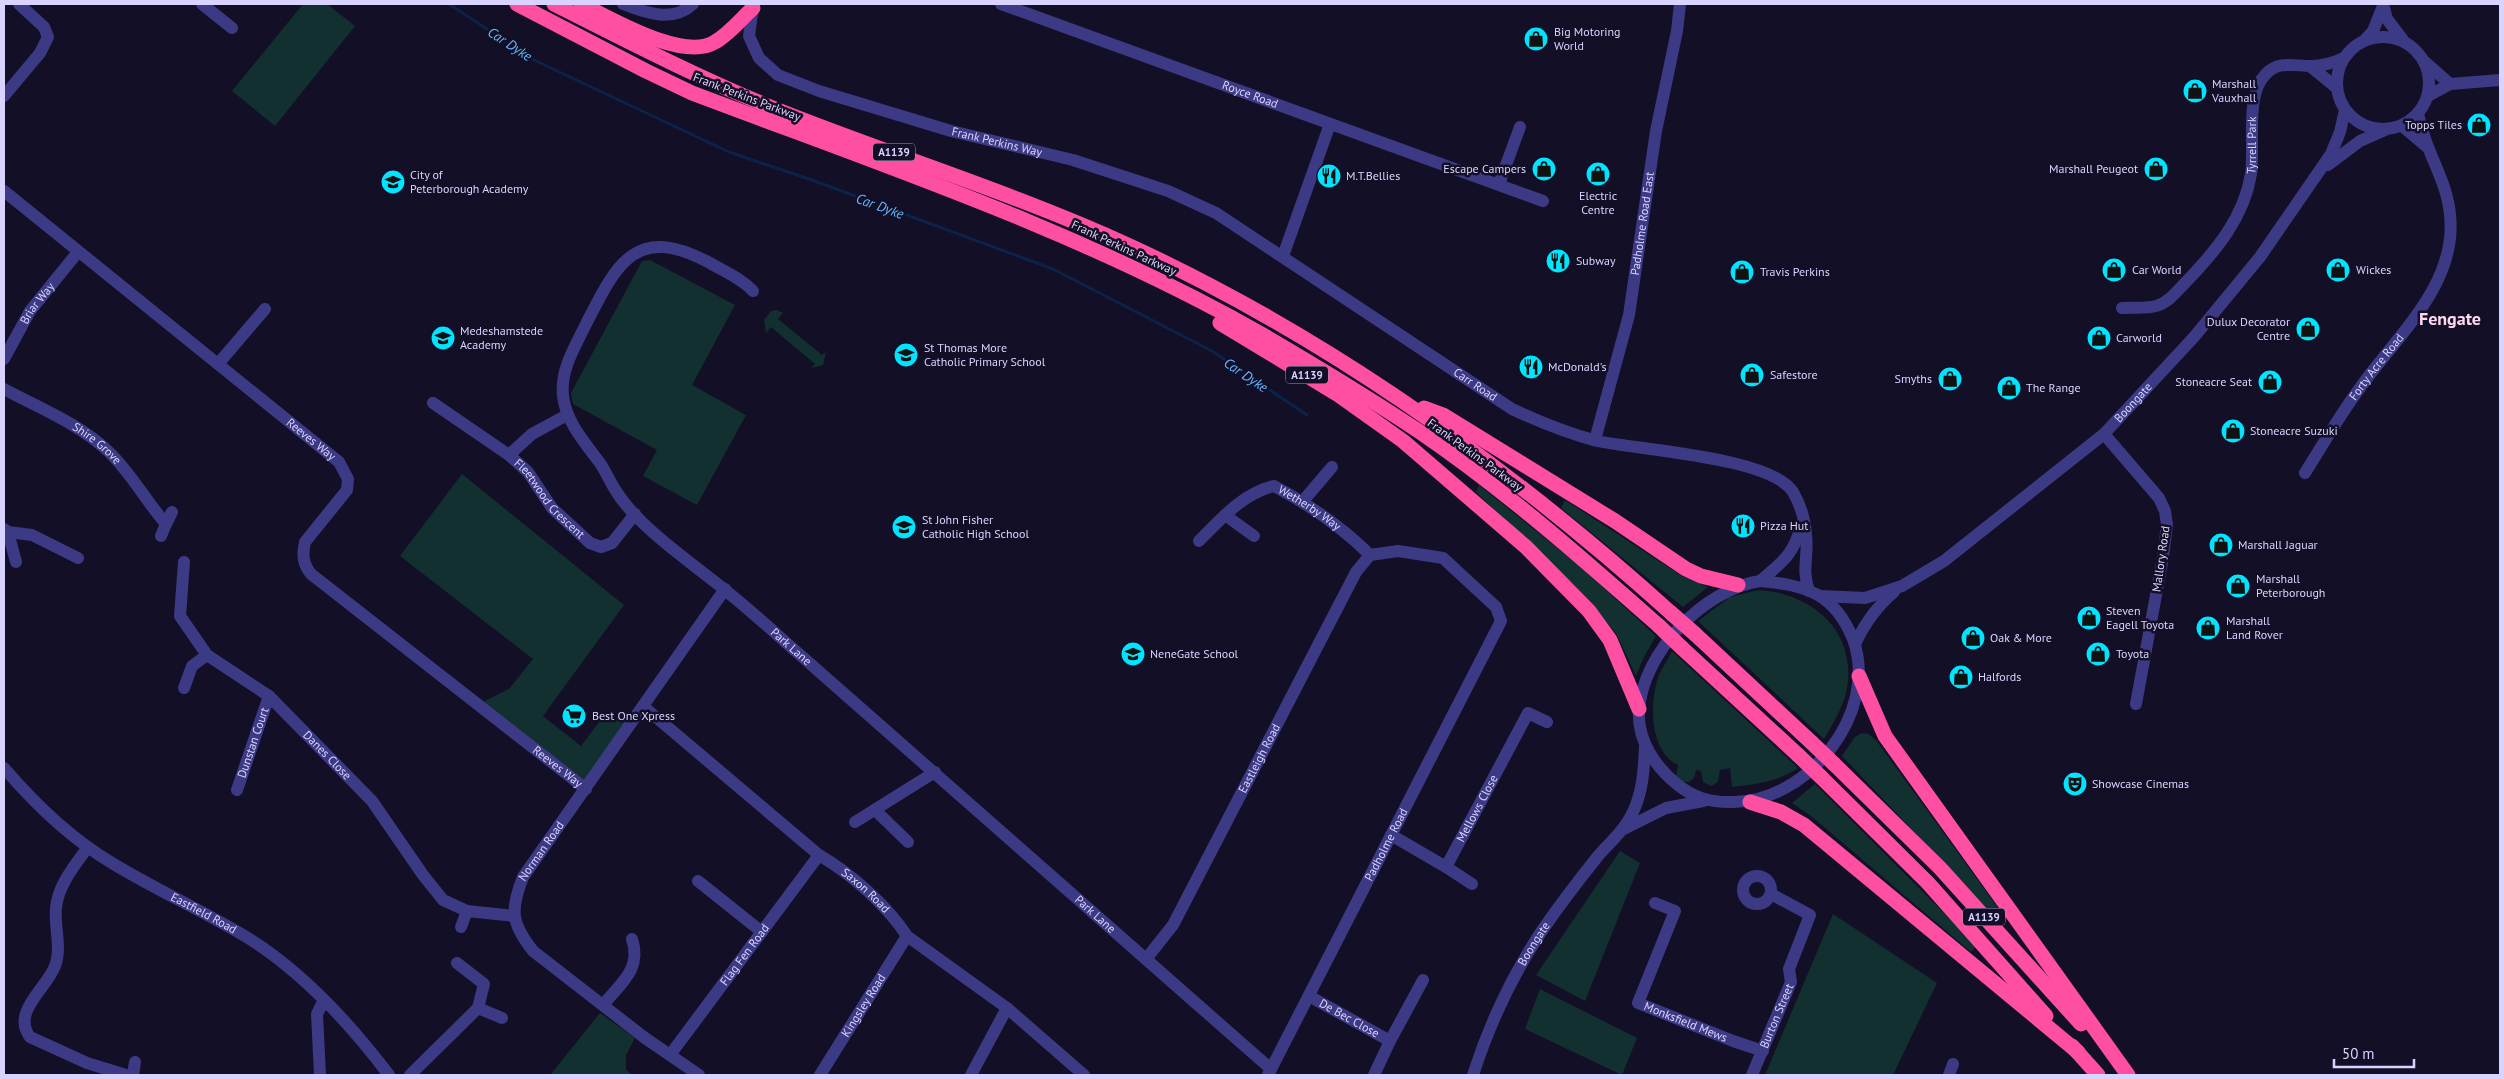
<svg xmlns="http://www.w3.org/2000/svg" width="2504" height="1079" viewBox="0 0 2504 1079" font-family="'PT Sans',sans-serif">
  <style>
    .green { fill: #12302f }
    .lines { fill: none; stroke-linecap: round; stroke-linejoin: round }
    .stream { stroke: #0c2248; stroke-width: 3 }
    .minor { stroke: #3d3a85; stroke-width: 12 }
    .highway { stroke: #ff4fa3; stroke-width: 15 }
    .highway-bridge { stroke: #ff4fa3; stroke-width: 15 }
    .labels { text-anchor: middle; stroke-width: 5; stroke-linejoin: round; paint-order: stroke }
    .shield { fill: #130f26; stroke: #9e99be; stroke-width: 1 }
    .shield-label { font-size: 11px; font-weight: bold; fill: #d9d4ff }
    .poi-label { font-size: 12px; fill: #d9d4ff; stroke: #130f26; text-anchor: start }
    .street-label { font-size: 12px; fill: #d9d4ff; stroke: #130f26 }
    .water-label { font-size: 14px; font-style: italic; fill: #62b6ff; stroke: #130f26 }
    .district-label { font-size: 18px; font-weight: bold; fill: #ffd6f0; stroke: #130f26 }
  </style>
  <rect width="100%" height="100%" fill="#130f26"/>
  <g class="green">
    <path d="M303 4H327L355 26 275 126 232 91Z"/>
    <path d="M650 260 735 305 692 385 746 415 697 505 643 476 657 450 573 404 571 393 642 261Z"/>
    <path d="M777 310 783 313 778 319 822 355 826 352 823 365 811 368 815 364 771 327 766 333 764 320 771 311Z"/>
    <path d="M462 474 624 605 543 716 581 746 602 718H633L586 787 479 704 509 689 533 659 400 556Z"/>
    <path d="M1479 485 1581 567 1656 636 1644 657 1636 676 1617 635 1593 605 1476 492Z"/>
    <path d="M1565 500 1682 576 1708 587 1683 607 1561 508Z"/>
    <path d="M1758 590C1809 593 1853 627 1848 682 1846 703 1834 722 1824 739L1698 621 1730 597Z"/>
    <path d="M1672 651 1798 768C1778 782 1755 784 1732 787L1730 768 1720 770 1718 782 1711 786 1703 782 1701 771 1696 770 1694 778C1687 785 1683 782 1676 776L1678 765C1649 751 1649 701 1659 675 1663 667 1668 659 1672 651Z"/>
    <path d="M1861 733 1868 734 1876 740 2001 912 1995 917 1842 756 1854 738Z"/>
    <path d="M1815 784 1977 946 1971 952 1811 816 1792 803Z"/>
    <path d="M1620 851 1640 863 1585 1001 1536 975Z"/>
    <path d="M1833 914 1937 983 1893 1075H1765Z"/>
    <path d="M1540 989 1637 1038 1622 1075 1525 1029Z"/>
    <path d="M600 1013 635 1038 626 1055V1070L633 1075H550Z"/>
  </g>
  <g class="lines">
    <path class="stream" d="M449 4 534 60 729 152 812 180 1053 269 1212 351 1307 415"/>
    <g class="minor">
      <path d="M202 4 232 28"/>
      <path d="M623 4C646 13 673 23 693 4"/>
      <path id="s1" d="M1001 4 1543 201"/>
      <path d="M2383 4 2387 19 2403 40"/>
      <path id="s2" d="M753 6 749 36 759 58 778 75 819 91 951 131 1073 160 1168 191 1216 213 1512 409C1540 422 1567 433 1597 441 1639 450 1771 457 1793 492 1800 504 1805 520 1806 535 1809 556 1801 568 1809 591"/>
      <circle cx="2383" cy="83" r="46"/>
      <path d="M2364 41 2373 31 2383 6"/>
      <path d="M2425 62 2450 84"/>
      <path d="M2310 66 2337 88"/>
      <path d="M4 96 40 53 48 37 44 27 19 4"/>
      <path d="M2428 96 2450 84 2500 80"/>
      <path d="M2402 126 2427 147"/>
      <path d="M2328 165 2360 141 2385 130"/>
      <path d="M1499 184 1520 127"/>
      <path id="s3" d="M4 191 339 462 348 479 347 490 305 542C302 555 303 564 311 574L586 789"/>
      <path d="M1283 256 1330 124"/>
      <path id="s4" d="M753 291C741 278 725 272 710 263 636 223 617 263 586 324 575 347 560 370 563 396 566 422 585 443 600 463 606 472 610 482 616 491 638 527 692 563 725 590 750 610 774 632 798 653 957 791 1113 931 1271 1069"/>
      <path id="s5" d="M2122 308C2132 307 2146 309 2156 306 2168 303 2177 291 2185 283 2215 252 2244 218 2251 174 2255 147 2245 95 2265 75 2278 60 2294 66 2311 66 2323 66 2333 63 2344 58"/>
      <path id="s6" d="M4 359 30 311 78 252"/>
      <path d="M218 364 265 309"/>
      <path id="s7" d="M4 389C39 408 80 424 109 452 131 473 146 501 166 524L161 536"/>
      <path id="s8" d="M433 403 509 455 528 472 552 508 590 543 601 547 612 543 635 514"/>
      <path d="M2104 434 2159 498 2165 511 2167 525 2163 557 2136 704"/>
      <path id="s9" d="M1595 440 1629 315 1656 131 1677 31 1680 4"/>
      <path d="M509 455 532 434 567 415"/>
      <path id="s10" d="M2305 473C2322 446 2338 418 2357 392 2393 339 2458 286 2450 215 2448 190 2437 170 2428 147 2424 137 2421 125 2418 114"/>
      <path d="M1303 501 1332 467"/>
      <path d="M1225 515 1254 536"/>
      <path d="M166 524 172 512"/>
      <path d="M4 529 8 532 32 535 78 558"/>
      <path d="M8 532 16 562"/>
      <path id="s11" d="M1199 541C1221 519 1243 493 1274 486 1310 505 1341 526 1370 555"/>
      <path id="s12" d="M184 562 180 616 207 655 269 696 372 801 423 875 443 900 467 911 514 916"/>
      <path d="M1760 581C1780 583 1799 585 1818 595 1834 604 1846 622 1853 639 1880 713 1807 804 1730 802 1710 802 1694 798 1678 785 1656 768 1637 740 1639 711 1642 653 1704 589 1760 581Z"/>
      <path d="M1760 581C1784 561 1794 554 1802 523"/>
      <path id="s13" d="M1820 596 1865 598 1902 586 1944 561 2104 434 2194 337 2260 257 2331 154 2340 132 2345 110"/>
      <path d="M1855 644C1865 623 1876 607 1894 592"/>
      <path d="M184 688 192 666 207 655"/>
      <path id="s14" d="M644 707 819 855C850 873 887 905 907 936L1007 1008 1084 1075"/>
      <path id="s15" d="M4 768C35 804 71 839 112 863 156 890 204 911 248 938 303 972 351 1025 389 1075"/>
      <path id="s16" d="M237 790 269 696"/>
      <path d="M875 810 908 842"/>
      <path d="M855 822 935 772"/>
      <path d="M1624 829 1666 808 1703 801"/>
      <path id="s17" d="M1391 835 1446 867 1528 713 1547 722"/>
      <path d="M88 847C75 865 58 885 56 908 54 926 62 948 55 966 47 988 11 1012 30 1037L87 1063 126 1075"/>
      <path d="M1446 867 1472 884"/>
      <circle cx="1757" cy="890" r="14"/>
      <path d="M698 881 762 932"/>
      <path id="s18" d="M1655 903 1675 911 1638 1003 1733 1041 1763 1051"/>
      <path d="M461 927 467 911"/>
      <path id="s19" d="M1146 959 1173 925 1356 572 1370 555"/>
      <path id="s20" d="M1309 996 1390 1041 1374 1075"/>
      <path d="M603 1005C621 983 642 969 632 939"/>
      <path d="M478 1008 502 1018"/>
      <path d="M1390 1041 1423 980"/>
      <path id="s21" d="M670 1055 819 855"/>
      <path d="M133 1075 135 1062"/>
      <path d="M320 1075 317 1014 324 1000"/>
      <path d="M410 1075 478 1008 484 984 457 963"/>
      <path id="s22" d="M699 1075 645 1038 533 951C511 923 510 910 523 877L725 589"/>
      <path id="s23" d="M820 1075 907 936"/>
      <path d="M971 1075 1007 1008"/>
      <path id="s24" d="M1268 1075 1501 621 1496 607 1443 558 1398 551 1370 555"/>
      <path id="s25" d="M1473 1075C1489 1025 1512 976 1541 932 1559 906 1578 881 1598 856 1610 842 1625 830 1633 812 1643 791 1644 768 1645 746"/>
      <path id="s26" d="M1752 1075 1791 982 1789 969 1810 915 1771 894"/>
      <path d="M1949 1075 1953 1064"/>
    </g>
    <g class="highway">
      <path d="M517 4 646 71 692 93C885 166 1083 232 1263 335 1316 366 1369 398 1420 432 1505 490 1582 558 1659 626"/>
      <path d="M554 4C627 41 699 78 775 109 893 156 1014 193 1130 246 1329 338 1508 466 1671 613"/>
      <path d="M581 4C610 18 683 62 715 42 729 34 741 19 753 8"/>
      <path d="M1220 323 1337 394 1403 441 1526 547 1589 611 1610 640 1639 709"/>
      <path d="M1424 408 1443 415 1615 521 1686 569 1701 576 1738 585"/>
      <path d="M1695 634 1811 742"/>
      <path d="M1682 648 1798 755"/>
      <path d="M1859 676 1885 736 2128 1075"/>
      <path d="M1834 764 1940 868 2081 1024"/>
      <path d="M1821 777 1928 883 2046 1016"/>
      <path d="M1750 802 1781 812 1804 825 2078 1052"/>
      <path d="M2072 1046 2098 1075"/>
    </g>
    <g class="highway-bridge">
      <path d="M1671 613 1695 634"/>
      <path d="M1659 626 1682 648"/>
      <path d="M1811 742 1834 764"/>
      <path d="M1798 755 1821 777"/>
    </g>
  </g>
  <defs>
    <symbol id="shop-disc" viewBox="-11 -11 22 22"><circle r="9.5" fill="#00e5ff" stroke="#130f26"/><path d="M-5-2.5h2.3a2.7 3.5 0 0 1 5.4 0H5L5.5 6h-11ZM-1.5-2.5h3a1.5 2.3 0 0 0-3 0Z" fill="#111"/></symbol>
    <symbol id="restaurant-disc" viewBox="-11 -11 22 22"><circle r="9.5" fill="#00e5ff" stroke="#130f26"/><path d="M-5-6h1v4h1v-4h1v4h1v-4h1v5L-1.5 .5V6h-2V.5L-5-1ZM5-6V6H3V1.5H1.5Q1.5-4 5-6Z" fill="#111"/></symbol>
    <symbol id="school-disc" viewBox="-11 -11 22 22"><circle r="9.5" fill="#00e5ff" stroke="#130f26"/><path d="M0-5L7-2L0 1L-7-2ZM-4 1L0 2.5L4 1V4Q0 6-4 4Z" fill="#111"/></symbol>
    <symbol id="supermarket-disc" viewBox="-11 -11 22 22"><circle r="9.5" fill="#00e5ff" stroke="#130f26"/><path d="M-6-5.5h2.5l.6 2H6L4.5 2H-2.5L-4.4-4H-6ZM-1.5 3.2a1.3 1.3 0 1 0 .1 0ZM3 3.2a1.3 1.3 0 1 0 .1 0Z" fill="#111"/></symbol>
    <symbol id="theatre-disc" viewBox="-11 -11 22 22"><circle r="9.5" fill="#00e5ff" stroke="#130f26"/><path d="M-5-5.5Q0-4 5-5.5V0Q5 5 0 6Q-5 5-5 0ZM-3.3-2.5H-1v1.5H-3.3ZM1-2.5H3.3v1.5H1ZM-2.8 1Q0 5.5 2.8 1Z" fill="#111"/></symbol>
  </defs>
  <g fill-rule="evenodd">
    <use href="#shop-disc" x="1522" y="25" width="28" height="28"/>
    <use href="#shop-disc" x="2181" y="77" width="28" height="28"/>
    <use href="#shop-disc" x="2465" y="111" width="28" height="28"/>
    <use href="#shop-disc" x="1530" y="155" width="28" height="28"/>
    <use href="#shop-disc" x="2142" y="155" width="28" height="28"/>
    <use href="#shop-disc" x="1584" y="160" width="28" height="28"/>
    <use href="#restaurant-disc" x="1315" y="162" width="28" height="28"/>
    <use href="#school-disc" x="379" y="168" width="28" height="28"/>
    <use href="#restaurant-disc" x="1544" y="247" width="28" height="28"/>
    <use href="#shop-disc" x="2100" y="256" width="28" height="28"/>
    <use href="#shop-disc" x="2324" y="256" width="28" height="28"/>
    <use href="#shop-disc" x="1728" y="258" width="28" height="28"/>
    <use href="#shop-disc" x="2294" y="315" width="28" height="28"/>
    <use href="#school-disc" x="429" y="324" width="28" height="28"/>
    <use href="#shop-disc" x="2085" y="324" width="28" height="28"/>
    <use href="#school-disc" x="892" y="341" width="28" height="28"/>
    <use href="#restaurant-disc" x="1517" y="353" width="28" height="28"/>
    <use href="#shop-disc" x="1738" y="361" width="28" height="28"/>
    <use href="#shop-disc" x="1936" y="365" width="28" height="28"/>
    <use href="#shop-disc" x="2256" y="368" width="28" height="28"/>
    <use href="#shop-disc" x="1995" y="374" width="28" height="28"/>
    <use href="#shop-disc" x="2219" y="417" width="28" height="28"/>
    <use href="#restaurant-disc" x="1729" y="512" width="28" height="28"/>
    <use href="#school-disc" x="890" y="513" width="28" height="28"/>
    <use href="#shop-disc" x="2207" y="531" width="28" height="28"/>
    <use href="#shop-disc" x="2224" y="572" width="28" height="28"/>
    <use href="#shop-disc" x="2075" y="604" width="28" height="28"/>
    <use href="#shop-disc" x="2194" y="614" width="28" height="28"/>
    <use href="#shop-disc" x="1959" y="624" width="28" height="28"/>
    <use href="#school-disc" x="1119" y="640" width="28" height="28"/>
    <use href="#shop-disc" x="2084" y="640" width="28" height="28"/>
    <use href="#shop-disc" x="1947" y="663" width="28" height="28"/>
    <use href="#supermarket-disc" x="560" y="702" width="28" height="28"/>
    <use href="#theatre-disc" x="2061" y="770" width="28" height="28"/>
  </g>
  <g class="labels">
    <g class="shield">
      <rect x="873" y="143.5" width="42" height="17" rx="4"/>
      <rect x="1286" y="366.5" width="42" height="17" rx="4"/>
      <rect x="1963" y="908.5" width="42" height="17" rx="4"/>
    </g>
    <g class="shield-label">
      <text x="894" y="156">A1139</text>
      <text x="1307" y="379">A1139</text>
      <text x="1984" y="921">A1139</text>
    </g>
    <g class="poi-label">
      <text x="1554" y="36">Big Motoring<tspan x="1554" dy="14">World</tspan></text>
      <text x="2212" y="88">Marshall<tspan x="2212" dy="14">Vauxhall</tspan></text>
      <text x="2462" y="129" text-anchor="end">Topps Tiles</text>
      <text x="1526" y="173" text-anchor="end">Escape Campers</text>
      <text x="2138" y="173" text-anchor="end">Marshall Peugeot</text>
      <text x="410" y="179">City of<tspan x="410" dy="14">Peterborough Academy</tspan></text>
      <text x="1346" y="180">M.T.Bellies</text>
      <text x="1598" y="200" text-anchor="middle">Electric<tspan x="1598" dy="14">Centre</tspan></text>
      <text x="1576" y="265">Subway</text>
      <text x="2132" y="274">Car World</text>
      <text x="2356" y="274">Wickes</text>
      <text x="1760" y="276">Travis Perkins</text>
      <text x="2290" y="326" text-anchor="end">Dulux Decorator<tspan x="2290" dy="14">Centre</tspan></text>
      <text x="460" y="335">Medeshamstede<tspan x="460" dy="14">Academy</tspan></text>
      <text x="2116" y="342">Carworld</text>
      <text x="924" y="352">St Thomas More<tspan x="924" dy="14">Catholic Primary School</tspan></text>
      <text x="1548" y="371">McDonald's</text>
      <text x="1770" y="379">Safestore</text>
      <text x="1932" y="383" text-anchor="end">Smyths</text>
      <text x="2252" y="386" text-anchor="end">Stoneacre Seat</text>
      <text x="2026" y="392">The Range</text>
      <text x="2250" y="435">Stoneacre Suzuki</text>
      <text x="922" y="524">St John Fisher<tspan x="922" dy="14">Catholic High School</tspan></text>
      <text x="1760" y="530">Pizza Hut</text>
      <text x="2238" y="549">Marshall Jaguar</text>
      <text x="2256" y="583">Marshall<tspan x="2256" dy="14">Peterborough</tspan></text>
      <text x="2106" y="615">Steven<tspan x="2106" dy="14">Eagell Toyota</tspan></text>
      <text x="2226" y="625">Marshall<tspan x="2226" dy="14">Land Rover</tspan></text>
      <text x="1990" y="642">Oak &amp; More</text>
      <text x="1150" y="658">NeneGate School</text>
      <text x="2116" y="658">Toyota</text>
      <text x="1978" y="681">Halfords</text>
      <text x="592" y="720">Best One Xpress</text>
      <text x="2092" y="788">Showcase Cinemas</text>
    </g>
    <g class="street-label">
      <text dy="4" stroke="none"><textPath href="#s1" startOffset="265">Royce Road</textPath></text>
      <text transform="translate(747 97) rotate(21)" y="4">Frank Perkins Parkway</text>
      <text dy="4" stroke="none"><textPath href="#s2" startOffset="309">Frank Perkins Way</textPath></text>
      <text dy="4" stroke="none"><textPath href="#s5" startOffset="230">Tyrrell Park</textPath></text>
      <text dy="4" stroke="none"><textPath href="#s9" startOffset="222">Padholme Road East</textPath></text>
      <text transform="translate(1124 248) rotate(25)" y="4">Frank Perkins Parkway</text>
      <text dy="4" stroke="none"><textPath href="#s6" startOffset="65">Briar Way</textPath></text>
      <text dy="4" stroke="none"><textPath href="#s10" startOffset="128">Forty Acre Road</textPath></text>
      <text dy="4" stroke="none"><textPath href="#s2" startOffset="851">Carr Road</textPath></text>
      <text dy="4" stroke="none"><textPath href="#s13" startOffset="380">Boongate</textPath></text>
      <text dy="4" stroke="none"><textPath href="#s3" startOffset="395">Reeves Way</textPath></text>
      <text dy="4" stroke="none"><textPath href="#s7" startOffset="108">Shire Grove</textPath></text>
      <text transform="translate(1475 455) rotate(36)" y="4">Frank Perkins Parkway</text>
      <text dy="4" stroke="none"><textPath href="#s8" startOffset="152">Fleetwood Crescent</textPath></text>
      <text dy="4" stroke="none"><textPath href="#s11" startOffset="136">Wetherby Way</textPath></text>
      <text transform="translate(2161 559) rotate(-82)" y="4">Mallory Road</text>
      <text dy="4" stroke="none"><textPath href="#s4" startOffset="639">Park Lane</textPath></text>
      <text dy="4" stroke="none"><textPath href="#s16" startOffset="50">Dunstan Court</textPath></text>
      <text dy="4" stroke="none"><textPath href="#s12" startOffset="259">Danes Close</textPath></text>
      <text dy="4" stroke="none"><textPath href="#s19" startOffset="231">Eastleigh Road</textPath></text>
      <text dy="4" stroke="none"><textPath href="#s3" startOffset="875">Reeves Way</textPath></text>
      <text dy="4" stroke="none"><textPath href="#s17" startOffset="130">Mellows Close</textPath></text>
      <text dy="4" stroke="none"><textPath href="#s24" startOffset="259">Padholme Road</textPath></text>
      <text dy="4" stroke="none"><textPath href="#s22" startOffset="319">Norman Road</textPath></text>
      <text dy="4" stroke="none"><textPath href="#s14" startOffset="288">Saxon Road</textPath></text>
      <text dy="4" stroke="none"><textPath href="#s15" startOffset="249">Eastfield Road</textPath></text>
      <text dy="4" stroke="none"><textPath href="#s4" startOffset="1044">Park Lane</textPath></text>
      <text dy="4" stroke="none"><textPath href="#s25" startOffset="145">Boongate</textPath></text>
      <text dy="4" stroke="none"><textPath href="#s21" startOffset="125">Flag Fen Road</textPath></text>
      <text dy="4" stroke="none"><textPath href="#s23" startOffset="82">Kingsley Road</textPath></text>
      <text dy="4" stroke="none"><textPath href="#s26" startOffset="64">Burton Street</textPath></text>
      <text dy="4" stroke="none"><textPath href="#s20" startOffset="46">De Bec Close</textPath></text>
      <text dy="4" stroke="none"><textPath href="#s18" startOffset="172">Monksfield Mews</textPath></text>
    </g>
    <g class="water-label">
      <text transform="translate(510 44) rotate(33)" y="5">Car Dyke</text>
      <text transform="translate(880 206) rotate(20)" y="5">Car Dyke</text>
      <text transform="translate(1246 375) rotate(34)" y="5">Car Dyke</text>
    </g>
    <g class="district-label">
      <text x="2450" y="325">Fengate</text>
    </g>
  </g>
  <rect width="2504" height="1079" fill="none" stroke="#d9d4ff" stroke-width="10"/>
  <path d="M2334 1059v8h80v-8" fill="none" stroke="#d9d4ff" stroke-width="2.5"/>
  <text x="2342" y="1059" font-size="15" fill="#d9d4ff" stroke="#130f26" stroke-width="4" paint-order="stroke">50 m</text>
</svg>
